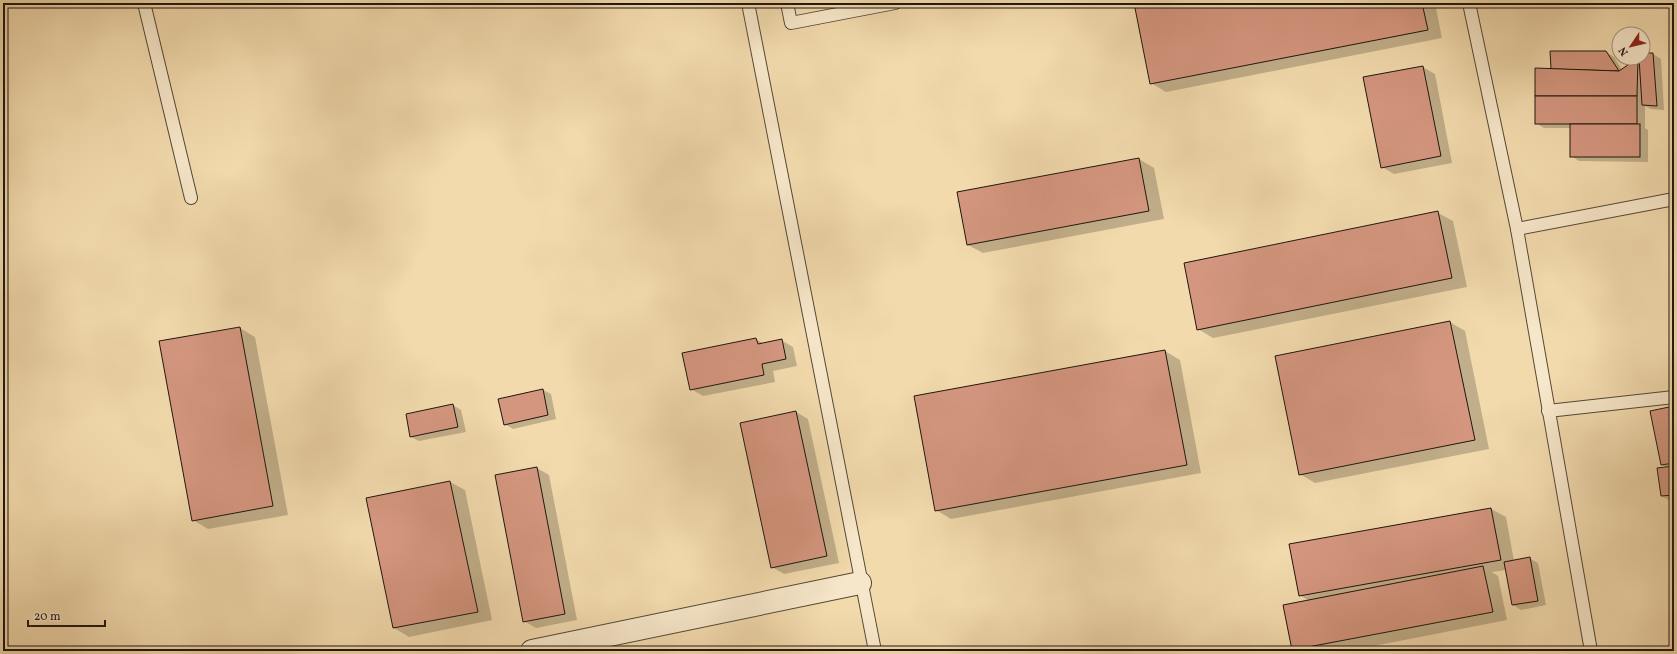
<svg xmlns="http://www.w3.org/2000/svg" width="1677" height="654" viewBox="0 0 1677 654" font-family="Vollkorn,serif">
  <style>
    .shadow { fill: #0003 }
    .building { fill: #d4967f; stroke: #1f160e }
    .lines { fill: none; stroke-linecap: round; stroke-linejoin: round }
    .service-casing { stroke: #544736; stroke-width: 14 }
    .minor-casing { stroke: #544736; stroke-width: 24 }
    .service { stroke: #f7e7ca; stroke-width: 12 }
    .minor { stroke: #f7e7ca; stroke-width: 22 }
  </style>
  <rect width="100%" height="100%" fill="#f2daad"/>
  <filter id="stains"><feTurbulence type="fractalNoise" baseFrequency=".005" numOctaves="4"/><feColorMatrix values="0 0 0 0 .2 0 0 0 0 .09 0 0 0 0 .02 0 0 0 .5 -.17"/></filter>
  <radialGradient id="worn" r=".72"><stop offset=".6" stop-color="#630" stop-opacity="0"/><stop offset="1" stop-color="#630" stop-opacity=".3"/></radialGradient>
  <g class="shadow">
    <path d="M824 3H891L839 12Z"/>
    <path d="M1135 3H1435L1442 38 1166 92 1151 83Z"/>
    <path d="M1606 52 1614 57 1622 70 1638 59 1640 60V58H1643V54H1653L1661 59 1664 110 1651 109 1645 106V128L1648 130V162L1579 161 1571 156V128H1544L1536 123 1552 70Z"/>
    <path d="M1423 67 1435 74 1452 163 1394 174 1382 167Z"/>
    <path d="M1139 159 1154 168 1164 219 983 253 968 245Z"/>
    <path d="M1438 213 1453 221 1467 287 1213 338 1198 329Z"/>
    <path d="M1450 322 1465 331 1489 449 1315 483 1300 474Z"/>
    <path d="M240 328 255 337 288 515 208 529 193 520Z"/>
    <path d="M756 339 764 344 781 340 793 347 797 366 773 371 775 382 703 396 691 389Z"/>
    <path d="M1165 351 1180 360 1201 473 951 519 936 510Z"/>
    <path d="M543 390 551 394 556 419 513 429 505 424Z"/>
    <path d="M453 405 461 410 466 432 419 441 411 437Z"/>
    <path d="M1674 407V500L1670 501 1662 496 1668 468 1662 465Z"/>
    <path d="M796 412 808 419 839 563 784 574 772 567Z"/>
    <path d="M537 468 549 475 577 620 536 628 524 621Z"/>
    <path d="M450 482 465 490 492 620 409 637 394 628 368 498Z"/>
    <path d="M1491 509 1506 517 1514 561 1529 558 1538 563 1546 605 1521 610 1513 605 1506 570 1492 572 1498 576 1507 620 1348 651 1293 650 1285 606 1309 601 1300 595 1290 545Z"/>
  </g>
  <g class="building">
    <path d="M1134 3H1422L1428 30 1150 84Z"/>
    <path d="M1550 51H1606L1619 71 1551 69Z"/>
    <path d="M1643 53H1653L1657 106 1642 105 1639 58H1643Z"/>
    <path d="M1638 58 1637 96H1535V68L1619 71Z"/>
    <path d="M1423 66 1441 156 1381 168 1363 77Z"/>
    <rect x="1535" y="96" width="102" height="28"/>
    <rect x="1570" y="124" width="70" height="33"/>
    <path d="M1139 158 1149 211 967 245 957 192Z"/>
    <path d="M1438 211 1452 278 1197 330 1184 263Z"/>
    <path d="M1450 321 1475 440 1299 475 1275 356Z"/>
    <path d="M240 327 273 506 192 521 159 341Z"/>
    <path d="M756 338 758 344 782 339 786 359 762 364 764 375 690 390 682 353Z"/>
    <path d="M1165 350 1187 465 935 511 914 396Z"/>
    <path d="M543 389 548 415 504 425 498 399Z"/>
    <path d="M453 404 458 427 410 437 406 414Z"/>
    <path d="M1674 406V463L1661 465 1650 411Z"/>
    <path d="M796 411 827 556 771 568 740 423Z"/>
    <path d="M1674 466V495L1661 496 1657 468Z"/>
    <path d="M537 467 565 614 523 622 495 475Z"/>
    <path d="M450 481 478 612 393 628 366 498Z"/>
    <path d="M1491 508 1501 560 1299 596 1289 544Z"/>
    <path d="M1530 557 1538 601 1512 605 1504 562Z"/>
    <path d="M1483 566 1493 612 1292 650 1283 605Z"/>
  </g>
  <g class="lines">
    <defs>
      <g id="service">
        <path d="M144 3 191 198"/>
        <path d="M748 3 875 651"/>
        <path d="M787 3 791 23 895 3"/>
        <path d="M1469 3 1517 229 1591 651"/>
        <path d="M1517 229 1674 199"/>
        <path d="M1548 411 1674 397"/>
      </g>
      <path id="minor" d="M532 651 860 583"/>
    </defs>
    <use href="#service" class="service-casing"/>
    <use href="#minor" class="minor-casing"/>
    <use href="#service" class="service"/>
    <use href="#minor" class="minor"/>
  </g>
  <rect width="1677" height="654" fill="none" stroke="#f2daad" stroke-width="16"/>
  <rect x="4" y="4" width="1669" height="646" fill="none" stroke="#1f160e" stroke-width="2"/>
  <rect x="8" y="8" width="1661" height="638" fill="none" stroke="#1f160e"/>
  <g transform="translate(1631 46) rotate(235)"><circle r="19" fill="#f7e7ca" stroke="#a1937f"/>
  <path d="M0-3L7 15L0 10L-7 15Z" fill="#8f2418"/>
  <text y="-6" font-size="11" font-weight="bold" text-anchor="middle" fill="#1f160e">N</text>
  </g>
  <path d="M28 620v6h77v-6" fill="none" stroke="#1f160e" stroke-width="2"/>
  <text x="34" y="620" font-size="12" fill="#1f160e" stroke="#f7e7ca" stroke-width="3" paint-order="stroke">20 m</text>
  <rect width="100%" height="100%" filter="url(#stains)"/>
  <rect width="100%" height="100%" fill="url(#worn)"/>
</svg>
